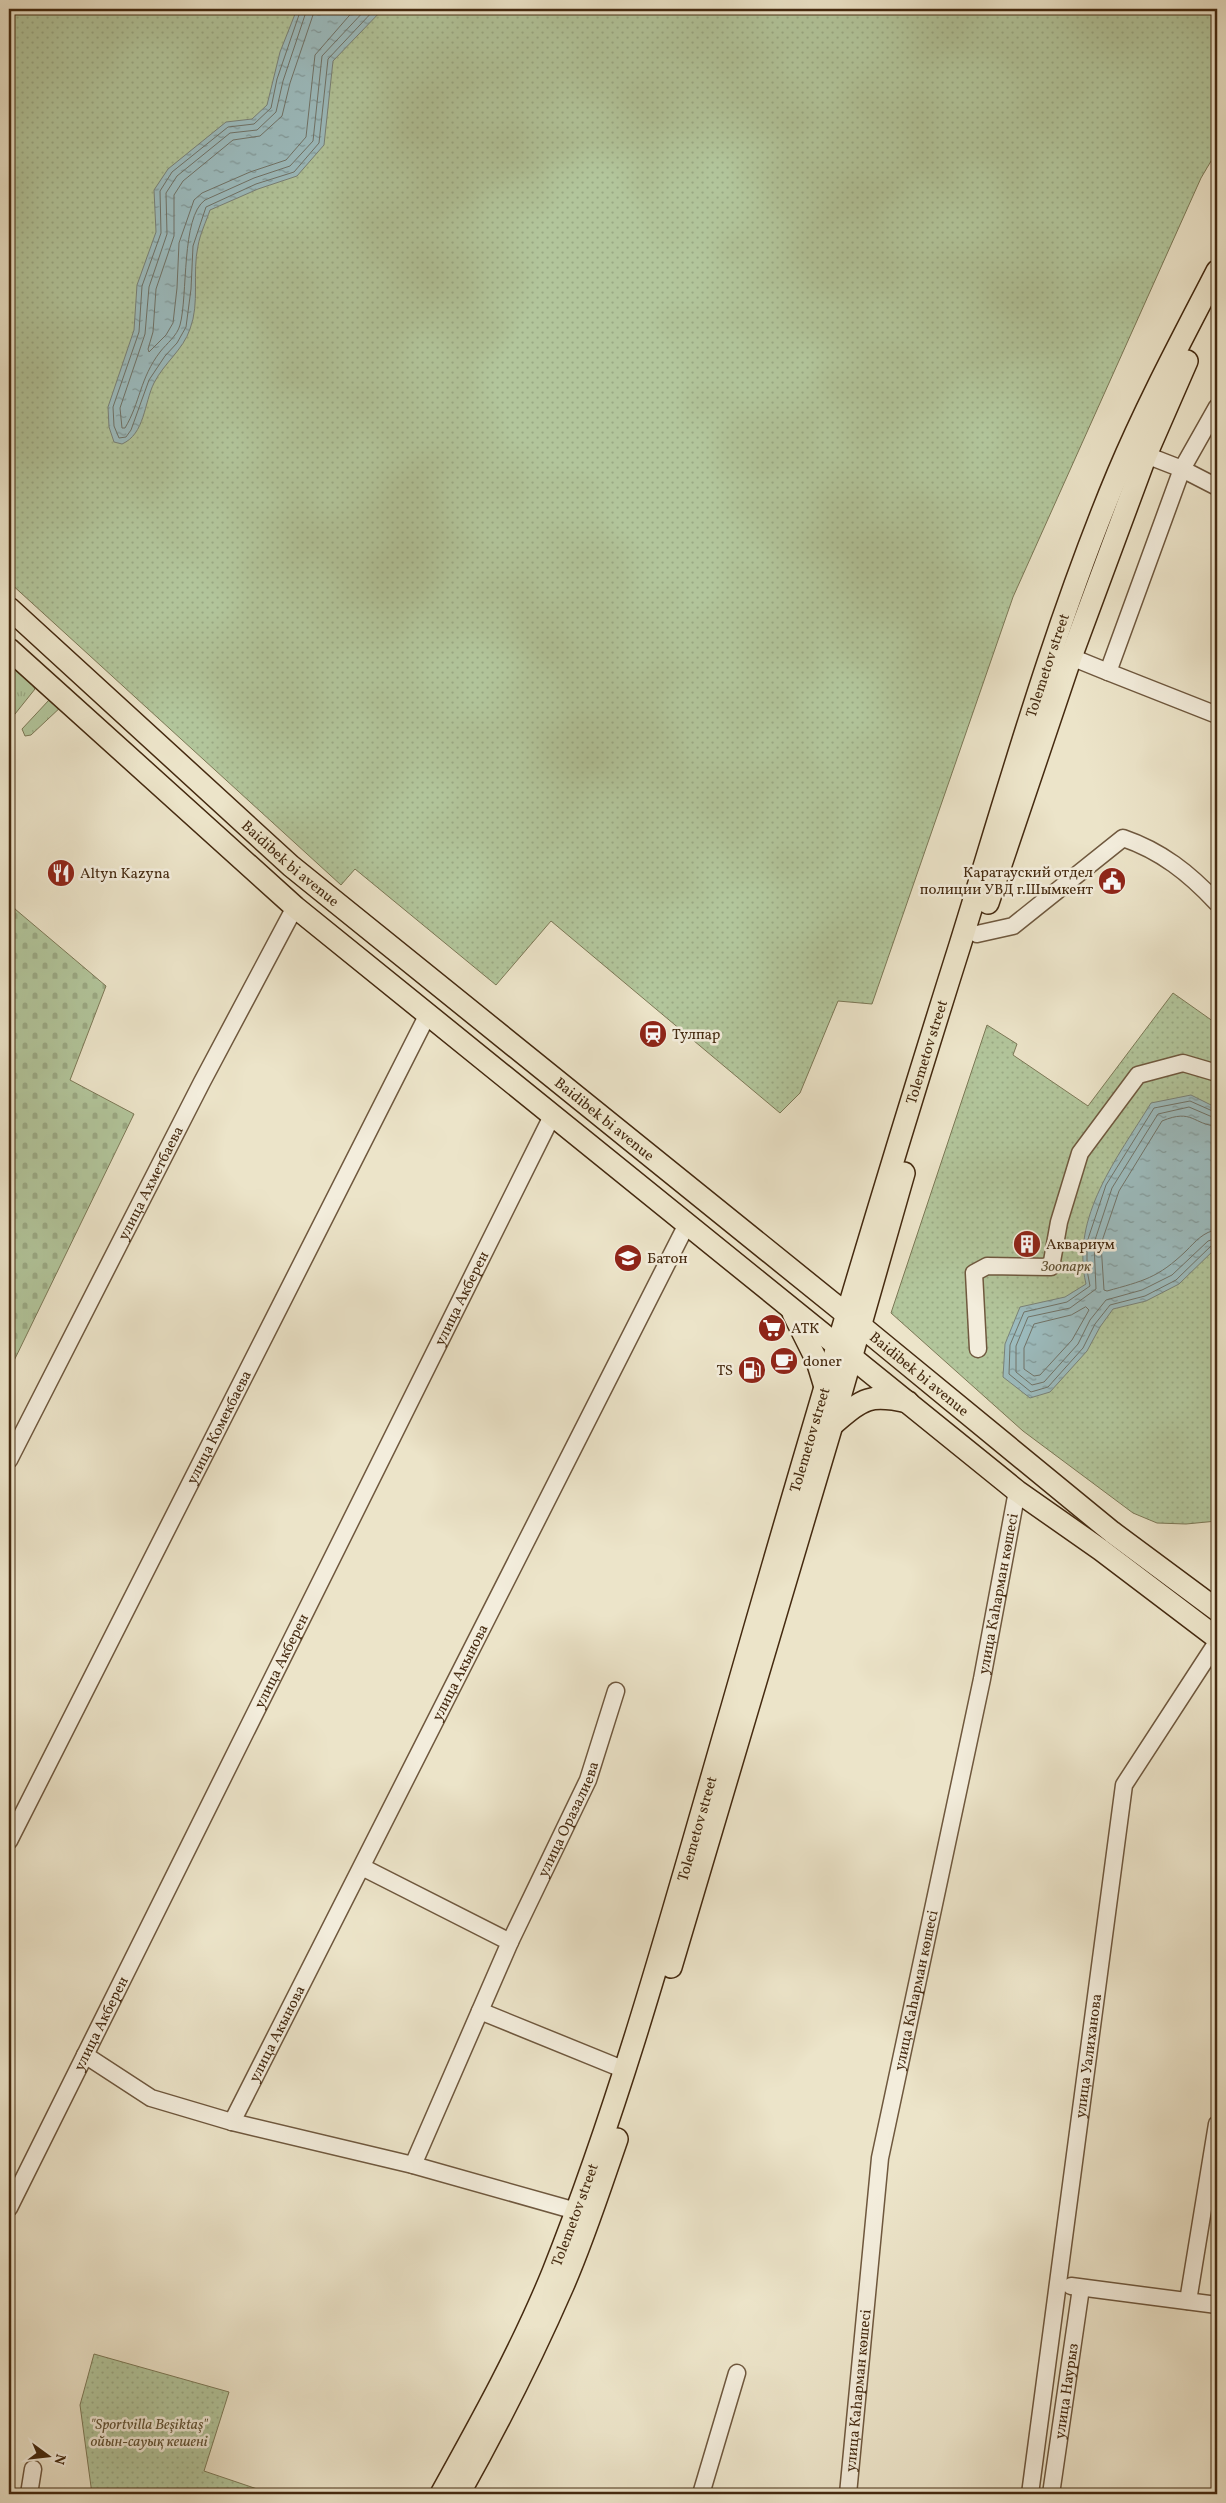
<svg xmlns="http://www.w3.org/2000/svg" width="1226" height="2503" viewBox="0 0 1226 2503" font-family="Vollkorn,serif">
  <style>
    .grass { fill: url(#grass-tufts); stroke: #7c7856 }
    .cemetery { fill: url(#cemetery-stones); stroke: #7c7856 }
    .park { fill: url(#park-dots); stroke: #7c7856 }
    .water { fill: url(#water-ripples); stroke: #798279 }
    .lines { fill: none; stroke-linecap: round; stroke-linejoin: round }
    .shore { stroke: #707368; stroke-width: 1 }
    .minor-casing { stroke: #6f583e; stroke-width: 19 }
    .major-casing { stroke: #452a10; stroke-width: 24 }
    .minor { stroke: #f3eddc; stroke-width: 16 }
    .major { stroke: #ece4c9; stroke-width: 21 }
    .labels { text-anchor: middle; stroke-width: 5; stroke-linejoin: round; paint-order: stroke }
    .street-label { font-size: 15px; fill: #452a10; stroke: #f3eddc }
    .poi-label { font-size: 15px; fill: #452a10; stroke: #f3eddc; text-anchor: start }
    .park-label { font-size: 15px; font-style: italic; fill: #605133; stroke: #f3eddc }
  </style>
  <defs>
    <pattern id="grass-tufts" width="24" height="20" patternUnits="userSpaceOnUse" patternTransform="scale(1.25)"><rect width="24" height="20" fill="#b2c59b"/><path d="M3 7l-1-3M5 7V3M7 7l1-3M15 17l-1-3M17 17v-4M19 17l1-3" fill="none" stroke="#9aa984"/></pattern>
    <pattern id="cemetery-stones" width="16" height="16" patternUnits="userSpaceOnUse" patternTransform="scale(1.25)"><rect width="16" height="16" fill="#b2c59b"/><path d="M2 7V4a2 2 0 0 1 4 0v3zM10 15v-3a2 2 0 0 1 4 0v3z" fill="#9aa984"/></pattern>
    <pattern id="park-dots" width="8" height="8" patternUnits="userSpaceOnUse" patternTransform="scale(1.25)"><rect width="8" height="8" fill="#b2c59b"/><path d="M2 2h.1M6 6h.1" fill="none" stroke="#9aa984" stroke-width="1.8" stroke-linecap="round"/></pattern>
    <pattern id="water-ripples" width="26" height="14" patternUnits="userSpaceOnUse" patternTransform="scale(1.25)"><rect width="26" height="14" fill="#9cbcbf"/><path d="M2 4q2-2 4 0t4 0M15 11q2-2 4 0t4 0" fill="none" stroke="#81999a"/></pattern>
  </defs>
  <rect width="100%" height="100%" fill="#ece4c9"/>
  <filter id="stains"><feTurbulence type="fractalNoise" baseFrequency=".004" numOctaves="4"/><feColorMatrix values="0 0 0 0 .2 0 0 0 0 .09 0 0 0 0 .02 0 0 0 .5 -.17"/></filter>
  <radialGradient id="worn" r=".72"><stop offset=".6" stop-color="#630" stop-opacity="0"/><stop offset="1" stop-color="#630" stop-opacity=".3"/></radialGradient>
  <g class="grass">
    <path d="M9 659 19 666 35 689 11 719H9Z"/>
    <path d="M50 692 63 705 31 735 25 736 22 729 49 700Z"/>
  </g>
  <path class="cemetery" d="M9 899 15 909 106 986 70 1080 134 1114 9 1371Z"/>
  <g class="park">
    <path d="M9 9H1217V151L1201 178 1013 597 872 1004 838 1001 800 1093 780 1113 551 921 496 985 355 869 341 885 9 582Z"/>
    <path d="M1173 993 1217 1024V1521L1186 1524 1157 1523 1133 1513 1023 1431 891 1313 987 1025 1017 1044 1013 1055 1088 1106Z"/>
    <path d="M94 2354 229 2392 204 2471 272 2494H92L80 2405Z"/>
  </g>
  <g class="water">
    <path d="M297 9H383L333 61 324 145 297 176 258 189 210 210C206 222 200 234 198 246 192 273 200 303 190 329 183 350 164 363 154 383 144 403 145 434 122 444L114 442 109 427 108 407 134 330 137 285 156 232 154 190 168 169 226 122 252 119 267 105 280 52Z"/>
    <path d="M1191 1095 1217 1108V1247L1179 1284 1146 1301 1113 1309 1100 1327 1087 1351 1050 1392 1030 1398 1003 1377 1005 1344 1020 1307 1065 1297 1086 1284C1070 1217 1118 1157 1151 1103Z"/>
  </g>
  <g class="lines">
    <g class="shore">
      <path d="M301 9 277 79 271 108 254 124 228 127 172 172 160 191 161 233 142 286 139 332 113 407 114 426 119 438 126 437 131 430 149 380 165 356 177 343 186 327 191 289 193 246 206 207 256 184 294 172 319 143 328 59 375 9"/>
      <path d="M307 9 283 81 276 112 257 130 230 133 177 176 166 193 167 234 149 287 145 334 120 408 122 428H125C140 403 140 378 160 352 167 343 177 336 180 325 188 296 181 217 205 200L254 178 290 166 313 141 322 56 366 9"/>
      <path d="M315 9 290 83 282 116 260 136 233 140 183 181 174 195V236L156 289 153 332 148 349 149 352 166 335 173 323 177 288 179 243 194 200 202 193 250 172 286 160 306 137 315 55 355 9"/>
      <path d="M1217 1113 1190 1101 1154 1108 1106 1185 1087 1242V1270L1090 1286 1067 1302 1024 1312 1010 1345 1009 1374 1031 1392 1048 1387 1083 1348 1095 1324 1110 1305 1145 1296 1176 1280 1212 1245 1217 1244"/>
      <path d="M1217 1119 1189 1107 1158 1114 1112 1188 1094 1243 1096 1289 1070 1308 1028 1317 1016 1346V1372L1032 1385 1044 1382 1078 1344 1090 1320 1106 1300 1142 1290 1172 1275 1208 1241 1217 1238"/>
      <path d="M1217 1126C1193 1125 1193 1108 1162 1121L1119 1191 1101 1244 1104 1290 1107 1291C1143 1281 1158 1278 1186 1251 1195 1242 1204 1231 1217 1230"/>
      <path d="M1086 1307 1089 1310 1072 1340 1040 1375 1034 1376 1024 1369V1348L1034 1324 1071 1315Z"/>
    </g>
    <defs>
      <g id="minor">
        <path d="M1146 455 1182 469 1217 407"/>
        <path d="M1217 487 1182 469 1108 672 1217 715"/>
        <path d="M1071 657 1108 672"/>
        <path d="M977 934 1013 926 1123 838C1161 851 1189 873 1217 903"/>
        <path d="M978 1349 974 1273 987 1266 1051 1267 1059 1222 1080 1153 1138 1075 1183 1063 1217 1073"/>
        <path id="s1" d="M9 1460 202 1082 295 907"/>
        <path id="s2" d="M9 1841 428 1014"/>
        <path d="M362 1867 510 1942 413 2165"/>
        <path id="s3" d="M510 1942 588 1780 616 1691"/>
        <path d="M480 2011 625 2070"/>
        <path d="M85 2055 151 2098 232 2122 413 2165 576 2211"/>
        <path id="s4" d="M232 2122 687 1224"/>
        <path id="s5" d="M9 2208 553 1114"/>
        <path d="M1071 2286 1217 2305"/>
        <path d="M1188 2301 1217 2124"/>
        <path d="M29 2494 33 2469"/>
        <path d="M701 2494 737 2373"/>
        <path id="s6" d="M848 2494 880 2158 982 1679 1017 1491"/>
        <path id="s7" d="M1030 2494 1124 1785 1217 1642"/>
        <path id="s8" d="M1051 2494 1081 2288"/>
      </g>
      <g id="major">
        <path id="s9" d="M9 608 291 866 861 1326 1112 1532 1217 1610"/>
        <path d="M9 649 295 907 1017 1491 1101 1550 1217 1638"/>
        <path d="M988 903 1071 657 1146 455 1187 361"/>
        <path d="M793 1313 817 1361 825 1387"/>
        <path d="M832 1425C863 1399 868 1393 908 1402"/>
        <path d="M671 1967 832 1425 904 1173"/>
        <path id="s10" d="M441 2494C481 2422 522 2348 553 2272 626 2088 677 1896 732 1707 805 1452 880 1198 960 945 1009 787 1054 626 1118 473 1147 404 1183 337 1217 271"/>
        <path d="M459 2494C497 2426 532 2357 563 2286 584 2238 600 2188 617 2139"/>
      </g>
    </defs>
    <use href="#minor" class="minor-casing"/>
    <use href="#major" class="major-casing"/>
    <use href="#minor" class="minor"/>
    <use href="#major" class="major"/>
  </g>
  <defs>
    <symbol id="restaurant-disc" viewBox="-11 -11 22 22"><circle r="9.5" fill="#8f2418" stroke="#f3eddc"/><path d="M-5-6h1v4h1v-4h1v4h1v-4h1v5L-1.5 .5V6h-2V.5L-5-1ZM5-6V6H3V1.5H1.5Q1.5-4 5-6Z" fill="#fff"/></symbol>
    <symbol id="civic-disc" viewBox="-11 -11 22 22"><circle r="9.5" fill="#8f2418" stroke="#f3eddc"/><path d="M-.6-6.5H3V-4.5H.6V-3L4-1V1h2V6H-6V1h2V-1L-.6-3ZM-1.2 2.5V6h2.4V2.5Z" fill="#fff"/></symbol>
    <symbol id="station-disc" viewBox="-11 -11 22 22"><circle r="9.5" fill="#8f2418" stroke="#f3eddc"/><path d="M-3-6H3Q5-6 5-4V2Q5 4 3 4L4.5 6H3L1.5 4h-3L-3 6H-4.5L-3 4Q-5 4-5 2V-4Q-5-6-3-6ZM-3.5-4v3h7v-3ZM-3.5 1v1.5H-2V1ZM2 1v1.5H3.5V1Z" fill="#fff"/></symbol>
    <symbol id="building-disc" viewBox="-11 -11 22 22"><circle r="9.5" fill="#8f2418" stroke="#f3eddc"/><path d="M-4-6H4V6H1V3H-1V6H-4ZM-2.5-4.3h1.7v1.8h-1.7ZM.8-4.3h1.7v1.8H.8ZM-2.5-1h1.7V.8h-1.7ZM.8-1h1.7V.8H.8Z" fill="#fff"/></symbol>
    <symbol id="school-disc" viewBox="-11 -11 22 22"><circle r="9.5" fill="#8f2418" stroke="#f3eddc"/><path d="M0-5L7-2L0 1L-7-2ZM-4 1L0 2.5L4 1V4Q0 6-4 4Z" fill="#fff"/></symbol>
    <symbol id="supermarket-disc" viewBox="-11 -11 22 22"><circle r="9.5" fill="#8f2418" stroke="#f3eddc"/><path d="M-6-5.5h2.5l.6 2H6L4.5 2H-2.5L-4.4-4H-6ZM-1.5 3.2a1.3 1.3 0 1 0 .1 0ZM3 3.2a1.3 1.3 0 1 0 .1 0Z" fill="#fff"/></symbol>
    <symbol id="cafe-disc" viewBox="-11 -11 22 22"><circle r="9.5" fill="#8f2418" stroke="#f3eddc"/><path d="M-5.5-4.5H6V0H3Q3 3.5 0 3.5H-2.5Q-5.5 3.5-5.5 0ZM3-3.2v2h1.7v-2ZM-6 4.5H4V6H-6Z" fill="#fff"/></symbol>
    <symbol id="fuel-disc" viewBox="-11 -11 22 22"><circle r="9.5" fill="#8f2418" stroke="#f3eddc"/><path d="M-5.5-6h7V0h2V4h1.3V-2.5L3-4.5l.8-.8L6-3V5H2.5V1h-1V6h-7ZM-4.2-4.7v3.2H.2V-4.7Z" fill="#fff"/></symbol>
  </defs>
  <g fill-rule="evenodd">
    <use href="#restaurant-disc" x="45" y="857" width="32" height="32"/>
    <use href="#civic-disc" x="1096" y="865" width="32" height="32"/>
    <use href="#station-disc" x="637" y="1018" width="32" height="32"/>
    <use href="#building-disc" x="1011" y="1228" width="32" height="32"/>
    <use href="#school-disc" x="612" y="1242" width="32" height="32"/>
    <use href="#supermarket-disc" x="756" y="1312" width="32" height="32"/>
    <use href="#cafe-disc" x="768" y="1345" width="32" height="32"/>
    <use href="#fuel-disc" x="736" y="1354" width="32" height="32"/>
  </g>
  <g class="labels">
    <g class="street-label">
      <text dy="5" stroke="none"><textPath href="#s10" startOffset="1930">Tolemetov street</textPath></text>
      <text dy="5" stroke="none"><textPath href="#s9" startOffset="380">Baidibek bi avenue</textPath></text>
      <text dy="5" stroke="none"><textPath href="#s10" startOffset="1525">Tolemetov street</textPath></text>
      <text dy="5" stroke="none"><textPath href="#s9" startOffset="785">Baidibek bi avenue</textPath></text>
      <text dy="5" stroke="none"><textPath href="#s1" startOffset="311">улица Ахметбаева</textPath></text>
      <text dy="5" stroke="none"><textPath href="#s5" startOffset="1016">улица Акберен</textPath></text>
      <text dy="5" stroke="none"><textPath href="#s9" startOffset="1190">Baidibek bi avenue</textPath></text>
      <text dy="5" stroke="none"><textPath href="#s2" startOffset="464">улица Комекбаева</textPath></text>
      <text dy="5" stroke="none"><textPath href="#s10" startOffset="1120">Tolemetov street</textPath></text>
      <text dy="5" stroke="none"><textPath href="#s6" startOffset="914">улица Каһарман көшесі</textPath></text>
      <text dy="5" stroke="none"><textPath href="#s5" startOffset="611">улица Акберен</textPath></text>
      <text dy="5" stroke="none"><textPath href="#s4" startOffset="504">улица Акынова</textPath></text>
      <text dy="5" stroke="none"><textPath href="#s3" startOffset="136">улица Оразалиева</textPath></text>
      <text dy="5" stroke="none"><textPath href="#s10" startOffset="715">Tolemetov street</textPath></text>
      <text dy="5" stroke="none"><textPath href="#s6" startOffset="509">улица Каһарман көшесі</textPath></text>
      <text dy="5" stroke="none"><textPath href="#s5" startOffset="206">улица Акберен</textPath></text>
      <text dy="5" stroke="none"><textPath href="#s4" startOffset="99">улица Акынова</textPath></text>
      <text dy="5" stroke="none"><textPath href="#s7" startOffset="442">улица Уалиханова</textPath></text>
      <text dy="5" stroke="none"><textPath href="#s10" startOffset="310">Tolemetov street</textPath></text>
      <text dy="5" stroke="none"><textPath href="#s6" startOffset="104">улица Каһарман көшесі</textPath></text>
      <text dy="5" stroke="none"><textPath href="#s8" startOffset="104">улица Наурыз</textPath></text>
    </g>
    <g class="poi-label">
      <text x="1093" y="877" text-anchor="end">Каратауский отдел<tspan x="1093" dy="17">полиции УВД г.Шымкент</tspan></text>
      <text x="80" y="878">Altyn Kazyna</text>
      <text x="672" y="1039">Тулпар</text>
      <text x="1046" y="1249">Аквариум</text>
      <text x="647" y="1263">Батон</text>
      <text x="791" y="1333">АТК</text>
      <text x="803" y="1366">doner</text>
      <text x="733" y="1375" text-anchor="end">TS</text>
    </g>
    <g class="park-label">
      <text x="1066" y="1271">Зоопарк</text>
      <text x="149" y="2429">"Sportvilla Beşiktaş"<tspan x="149" dy="17">ойын-сауық кешені</tspan></text>
    </g>
  </g>
  <rect width="1226" height="2503" fill="none" stroke="#ece4c9" stroke-width="30"/>
  <rect x="10" y="10" width="1206" height="2483" fill="none" stroke="#452a10" stroke-width="2.5"/>
  <rect x="15" y="15" width="1196" height="2473" fill="none" stroke="#452a10"/>
  <g transform="translate(48 2456) rotate(105)" stroke="#f3eddc" stroke-width="4" paint-order="stroke">
  <path d="M0-4L9 19L0 12L-9 19Z" fill="#452a10"/>
  <text y="-8" font-size="14" font-weight="bold" text-anchor="middle" fill="#452a10">N</text>
  </g>
  <rect width="100%" height="100%" filter="url(#stains)"/>
  <rect width="100%" height="100%" fill="url(#worn)"/>
</svg>
